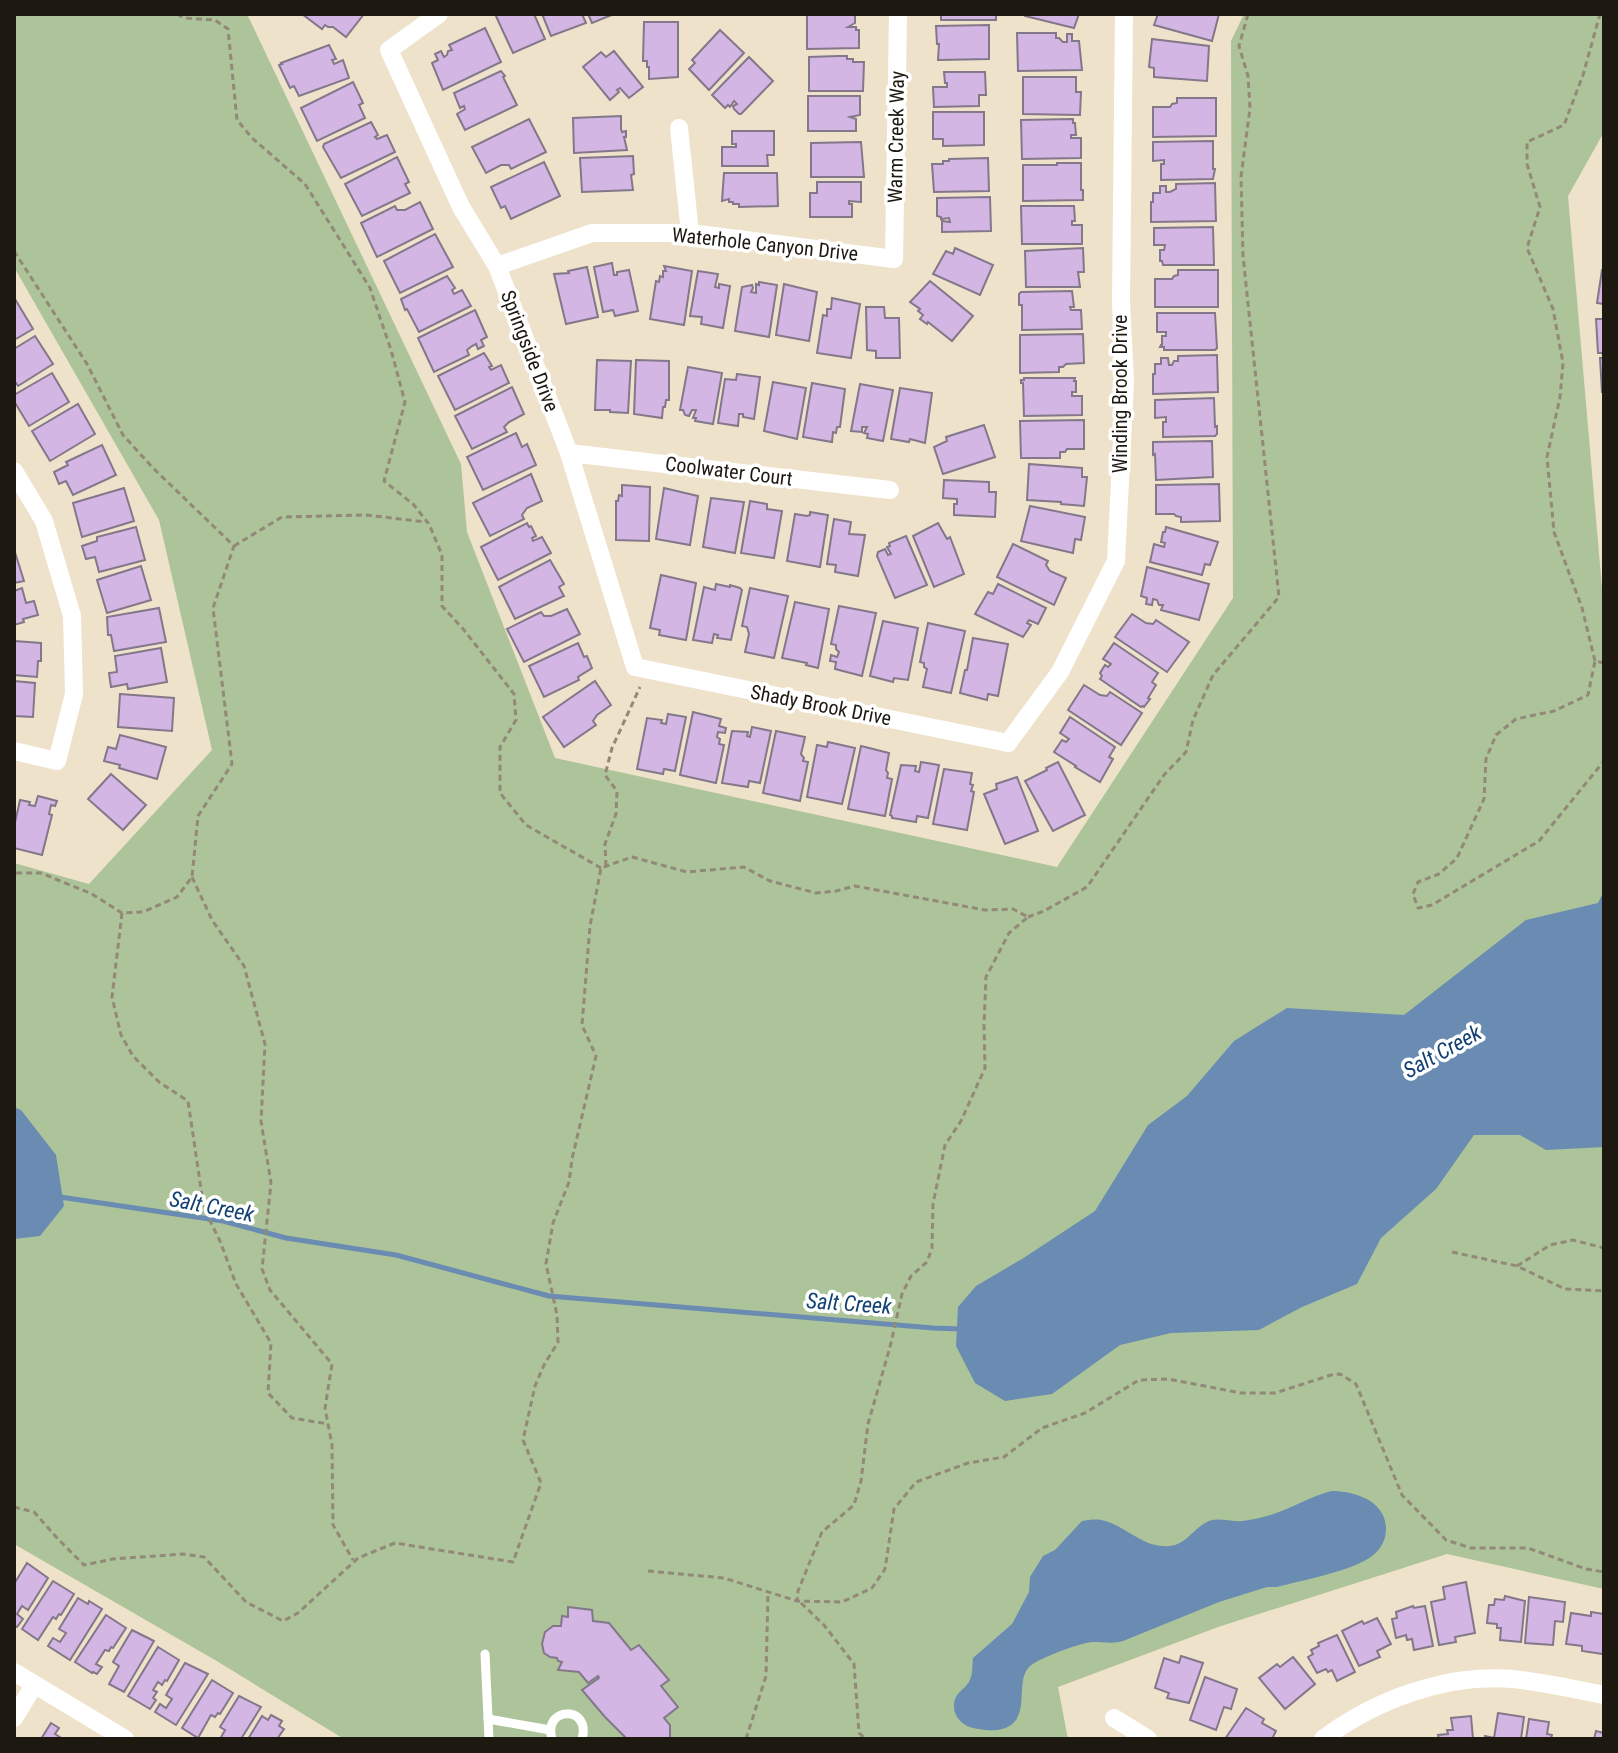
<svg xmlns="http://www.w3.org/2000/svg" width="1618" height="1753" viewBox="0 0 1618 1753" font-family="'Roboto Condensed',sans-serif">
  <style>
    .green { fill: #adc399 }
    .water { fill: #6a8bb2 }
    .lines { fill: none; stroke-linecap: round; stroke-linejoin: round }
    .stream { stroke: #6a8bb2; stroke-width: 5 }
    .building { fill: #d3b6e3; stroke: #83778a; stroke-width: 2 }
    .path { stroke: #928979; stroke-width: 3; stroke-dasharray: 6 4; stroke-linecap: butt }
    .service { stroke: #fff; stroke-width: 9 }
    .minor { stroke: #fff; stroke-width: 18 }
    .labels { text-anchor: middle; stroke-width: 7; stroke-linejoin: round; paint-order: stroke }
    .street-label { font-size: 20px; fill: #1d1911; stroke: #fff }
    .water-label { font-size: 22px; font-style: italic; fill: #114072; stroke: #fff }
  </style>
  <rect width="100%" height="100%" fill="#efe2cb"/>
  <path class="green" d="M14 14H247L461 464 467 532 555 758 1057 867 1233 598 1231 41 1244 14H1604V132L1568 196 1604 611V1589L1447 1554 1221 1626 1058 1687 1068 1739H344L215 1660 14 1544V863L89 884 212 750 159 520 14 267Z"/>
  <g class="water">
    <path d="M1604 891V1147L1546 1150 1520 1135H1474L1436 1189 1381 1238 1357 1284 1302 1307 1259 1330 1171 1333 1120 1345 1052 1394 1005 1401 975 1383 956 1346 958 1307 976 1286 1022 1259 1095 1211 1148 1125 1187 1096 1234 1041 1287 1008 1404 1015 1526 920 1598 903Z"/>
    <path d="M14 1107 21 1110 56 1155 64 1206 40 1236 14 1239Z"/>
    <path d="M1331 1491C1355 1491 1386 1501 1386 1529 1386 1540 1381 1549 1372 1556 1355 1570 1300 1581 1277 1587H1267L1219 1602 1123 1641C1113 1644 1104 1642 1093 1642 1082 1642 1039 1658 1030 1666 1012 1682 1036 1724 997 1730 988 1731 975 1729 967 1726 960 1722 954 1715 954 1707 953 1694 963 1691 969 1682 973 1675 972 1666 973 1658L1012 1624 1029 1592 1030 1577 1043 1556 1055 1550 1082 1521C1088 1520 1095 1519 1101 1520 1126 1525 1143 1549 1170 1546 1188 1544 1195 1525 1212 1520 1221 1518 1233 1522 1243 1521 1250 1520 1260 1518 1267 1516 1289 1510 1309 1497 1331 1491Z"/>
  </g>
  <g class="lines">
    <path class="stream" d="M60 1197 223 1221 286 1238 396 1255 549 1296 933 1328 961 1329"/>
  </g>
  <g class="building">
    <path d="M302 14H364L346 37 333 27H328L325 25 322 29Z"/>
    <path d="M495 14H534L545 39 513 53Z"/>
    <path d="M542 14H582L586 23 551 36Z"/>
    <path d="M588 14H614L592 23Z"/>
    <path d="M807 14H853L855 16V23L848 27H856V30H859V48L807 49Z"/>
    <rect x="941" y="14" width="55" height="6"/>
    <path d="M1025 14H1079L1074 28 1025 16Z"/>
    <path d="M1158 14H1219L1212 41 1154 25Z"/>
    <path d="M644 22H678V77L649 79V67H647V61H643Z"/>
    <path d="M989 25V59L938 60 939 44H937L936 26Z"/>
    <path d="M485 28 501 62 443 90 432 63 438 60 435 54 441 51 444 57 447 55 448 51 452 50 449 45Z"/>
    <path d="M720 30 744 53 709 90 689 69 695 63 692 60Z"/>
    <path d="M1017 33H1056V38H1059L1063 42H1067V34H1072V41H1079L1082 70 1018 71Z"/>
    <path d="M1152 39 1209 46 1207 81 1154 77V68L1149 67Z"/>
    <path d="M329 45 336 59 332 60 334 64 343 60 349 78 299 96 294 86 290 88 279 65 282 64 281 63Z"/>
    <path d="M614 51 643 87 629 98 620 88 617 90 619 92 610 100 583 67 601 52 606 57Z"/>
    <path d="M838 56H847V59H853V62H864L863 91H809V57Z"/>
    <path d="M749 57 773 81 741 114H739L734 109 733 106 737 104 734 101 730 107 728 105 725 108 712 95Z"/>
    <path d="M501 71 505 76 503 77 517 105 465 130 457 114 465 109 464 106 460 108 454 93Z"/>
    <path d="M944 72H985L986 95H979V106L934 107 933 87H947V83H945Z"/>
    <path d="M1023 77H1076V92H1081L1080 115 1023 114Z"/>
    <path d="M353 82 363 103 359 105 365 118 317 141 301 108Z"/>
    <path d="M808 96H860V115L850 117 856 119V131H808Z"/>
    <path d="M1177 98H1216V136L1153 137V107H1170L1172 104 1177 103Z"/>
    <path d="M933 112H984V145L943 146V139H933Z"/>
    <path d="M621 116V129L622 132 626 131V137H624L627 150 574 153 573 118Z"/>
    <path d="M529 119 546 152 511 169 509 165H501L486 173 472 147Z"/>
    <path d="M1073 119V123H1075L1076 135H1071V138H1081V158L1022 159 1021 120Z"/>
    <path d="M371 122 378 135 375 137 377 139 387 135 395 152 341 178 323 147 324 144Z"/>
    <path d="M732 131H774V155H767L768 166H722V147H736V144H732Z"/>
    <path d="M1213 141V169H1215L1213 179 1161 180V164H1164V160L1153 161V142Z"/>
    <path d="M861 142 864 177H811V143Z"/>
    <path d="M633 156 634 174 631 175 633 190 582 192 580 158Z"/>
    <path d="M397 157 409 182 405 184 410 193 362 216 345 184Z"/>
    <path d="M988 158 989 191 934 192 932 164H943V161H949V159Z"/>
    <path d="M544 162 560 196 511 219 505 206 501 208 491 187Z"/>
    <path d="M1057 163H1081V190H1083V200L1023 201V165H1057Z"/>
    <path d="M724 173H777L778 206 739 207V204H733V202H729V199L722 201Z"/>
    <path d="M817 182H861V202L849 201V204H852V217H810V193H817Z"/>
    <path d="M1215 183 1216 221 1151 222V202H1153V193H1160V186H1166V192H1170L1176 189V184Z"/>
    <path d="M990 197 991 231 942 232V221L950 222 949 218 941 219V217L937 216V198Z"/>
    <path d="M420 202 433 229 377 257 361 223 395 206 397 210H405Z"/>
    <path d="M1021 206H1074L1075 221H1072V225H1082V244H1022Z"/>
    <path d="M1213 227 1214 265H1163L1162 261H1160V250H1164L1165 245H1154V228Z"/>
    <path d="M435 234 453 267 400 293 384 261Z"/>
    <path d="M955 248 993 265 980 295 933 274 946 251 953 254Z"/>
    <path d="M1083 248 1084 272H1078L1080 287H1026L1025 251Z"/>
    <path d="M612 263 614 275H617V272L629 270 638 311 615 316 613 310 603 312 594 267Z"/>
    <path d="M664 266 692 271 684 325 650 319 656 281 659 282 660 276 663 277V271H666Z"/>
    <path d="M587 267 598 317 566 324 554 274 569 273 568 271Z"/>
    <path d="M1178 270H1218V307H1155V279H1172L1174 276 1178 275Z"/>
    <path d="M1602 270H1604V304L1597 303Z"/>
    <path d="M698 271 718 274 715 287 719 288V284L730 286 723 328 701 324 702 317 690 316Z"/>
    <path d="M447 276 455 288 452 290 454 294 462 290 471 306 419 332 407 309 405 310 401 299Z"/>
    <path d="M930 281 973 316 952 341 928 322 927 324 920 319 923 315 918 311 920 309 910 302Z"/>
    <path d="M759 282 777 285 769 337 735 331 742 287 752 285 753 288 751 292 756 293V284L759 285Z"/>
    <path d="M784 284 817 292 809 341 776 335Z"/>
    <path d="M1072 291 1074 307H1070L1071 310H1081L1082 329 1022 330V305H1019V294L1021 292Z"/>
    <path d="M832 298 860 304 851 358 817 353 823 315 827 316V309H831Z"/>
    <path d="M15 299 33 329 14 340V300Z"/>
    <path d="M866 307H884L885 318H899L900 358H876V351L867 350Z"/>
    <path d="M475 310 487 337 481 340 484 346 478 349 476 344 472 346 467 350 469 355 434 372 418 338Z"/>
    <path d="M1157 313H1215L1217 348 1215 350H1164V347H1160L1161 345H1162V336H1166V332H1157Z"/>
    <path d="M1596 319H1604V353H1598Z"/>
    <path d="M1083 334 1084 363 1066 364 1063 367H1059V372L1020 373V335Z"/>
    <path d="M35 336 53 364 18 386 16 383 14 384V349Z"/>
    <path d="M484 353 492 366 489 367 491 370 501 365 509 383 455 410 438 376Z"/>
    <path d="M1217 355 1218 392 1153 394V374H1155V364H1161V358H1168L1169 365H1172L1174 361H1178V356Z"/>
    <path d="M1600 358H1604V392H1602Z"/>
    <path d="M597 360 631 361 628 413 610 412V410H595Z"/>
    <path d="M636 360 669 361V400H666L665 407H663L662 418 634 414Z"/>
    <path d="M688 367 722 373 713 424 695 421 696 418H693L696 410H692L689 416 685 415 683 410H680Z"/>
    <path d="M52 373 69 402 29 426 14 401V395Z"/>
    <path d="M737 374 760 377 754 419 743 417V414H739L738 426 718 423 725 379 736 380Z"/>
    <path d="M1024 378H1075L1074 381H1076V392H1072V396H1082V415L1024 416 1023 383H1021V380H1024Z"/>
    <path d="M773 382 806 388 797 439 764 431Z"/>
    <path d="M812 383 845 389 840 427H837L836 433 833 432 832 442 803 437Z"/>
    <path d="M860 384 893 390 883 441 867 438 868 434 864 433 867 427H862V432L851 431Z"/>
    <path d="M512 387 524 414 509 422 504 427 507 432 472 449 455 416Z"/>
    <path d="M900 388 932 393 925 443 910 439 909 442 891 439Z"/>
    <path d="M1214 398 1215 427 1217 426V434L1215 436 1163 437V422H1166V417L1155 418V400Z"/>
    <path d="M78 404 95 434 50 461 32 431Z"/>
    <path d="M1084 420V449H1067L1065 452H1060V458H1021L1020 421Z"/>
    <path d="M984 425 995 457 943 474 934 447 947 441 946 437Z"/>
    <path d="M516 433 522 447 527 444 536 465 483 490 467 457Z"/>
    <path d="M1212 441 1213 477 1156 480 1155 454 1153 455V442Z"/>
    <path d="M102 445 116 475 73 495 66 481 59 484 54 472 68 465 66 462Z"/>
    <path d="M1029 464 1082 468V477H1087L1084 506 1061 504V502L1027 500Z"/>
    <path d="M531 474 542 501 527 508 522 515 524 519 490 536 473 503Z"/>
    <path d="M944 480 989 482V492H996L995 517 954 515V504H957V499L943 498Z"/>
    <path d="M1219 484 1220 521 1181 522V517L1176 516 1174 514H1156V485Z"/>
    <path d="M622 485 650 487 649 541 616 540V501H618L619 495 622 496Z"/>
    <path d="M124 488 134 521 82 537 73 503Z"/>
    <path d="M664 488 698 496 690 545 656 539Z"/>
    <path d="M711 498 744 502 735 553 703 547Z"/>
    <path d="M750 501 767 504V509L782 511 774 558 741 553Z"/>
    <path d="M1030 506 1085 517 1081 540 1075 539 1073 553 1021 541Z"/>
    <path d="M810 512 828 515 820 567 787 561 795 514 807 516 810 515Z"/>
    <path d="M834 519 851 522 849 534 865 535 858 576 835 572 836 565 827 564Z"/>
    <path d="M527 523 529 527 531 526 536 536 532 538 533 541 542 537 551 553 498 580 481 547Z"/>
    <path d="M938 523 947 539 950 537 964 574 934 587 913 536Z"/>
    <path d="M136 527 145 560 99 572 95 557 86 559 82 546 97 541V537Z"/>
    <path d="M1166 527 1218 542 1210 565 1205 564 1202 575 1150 562 1154 544 1164 547 1165 543 1161 542 1163 532H1165Z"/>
    <path d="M906 536 927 585 895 598 877 556 878 552 885 549 888 555 891 554 887 547 890 546 889 543Z"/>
    <path d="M1013 544 1048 561 1046 565 1050 571 1066 578 1054 605 997 577Z"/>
    <path d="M14 549 24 581 14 583Z"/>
    <path d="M550 560 564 584 559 587 564 596 515 619 499 587Z"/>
    <path d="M141 566 151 600 107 613 97 580Z"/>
    <path d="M1147 567 1209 584 1199 620 1161 610 1163 605H1159L1157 600 1153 599 1152 605 1146 604 1147 598 1141 596Z"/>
    <path d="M661 575 696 583 686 640 659 635 660 630 650 628Z"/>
    <path d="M716 584 730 587V585L740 588 742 590 731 640 717 638 718 635 714 634 712 643 693 640 704 587 715 590Z"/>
    <path d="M998 584 1046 608 1038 624 1029 620 1027 623 1031 625 1023 637 975 614 988 592 993 594Z"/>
    <path d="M22 588 26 603 34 601 38 615 23 619 24 622 14 625V591Z"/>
    <path d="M750 588 788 596 774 658 745 652 749 634 747 627 742 626Z"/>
    <path d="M795 602 829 609 818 668 806 665 807 663 782 658Z"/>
    <path d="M839 606 876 613 862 676 835 669 836 662 830 661 831 655 837 657 839 652 836 649V645L831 644Z"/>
    <path d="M159 608 166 642 114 651 111 635H108L107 617Z"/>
    <path d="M567 609 580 634 524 662 507 629 541 612 544 616H551Z"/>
    <path d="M1132 614 1146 623 1153 624 1156 620 1189 642 1167 672 1115 637Z"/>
    <path d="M883 621 918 628 908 680 894 678 893 682 870 676Z"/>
    <path d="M928 623 965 631 951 693 923 687 927 669 924 667V663L920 662Z"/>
    <path d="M973 638 1008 644 998 696 988 694 987 700 960 693 965 670H967Z"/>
    <path d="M14 641 41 643V661H38L37 677 14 675Z"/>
    <path d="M578 643 584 657 587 656 592 668 578 677 579 680 544 697 529 666Z"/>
    <path d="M1114 643 1158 673 1152 682 1156 685 1148 698 1150 699 1144 707 1143 706 1141 707 1100 679 1102 676 1100 673 1105 665 1108 667 1111 664 1103 659Z"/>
    <path d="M161 648 167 682 128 689 127 684 111 687 109 673 117 672 115 656Z"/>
    <path d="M14 681 35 683 33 717 14 716Z"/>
    <path d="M595 681 611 705 597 715 593 721 596 725 564 747 543 717Z"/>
    <path d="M1084 685 1100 695 1107 696 1110 692 1142 713 1121 745 1068 710Z"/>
    <path d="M120 694 174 698 172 731 118 727Z"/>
    <path d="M693 712 721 719 719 726 726 728 725 733 718 732 717 737 720 739 719 744 724 745 716 783 680 775Z"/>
    <path d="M668 714 686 717 675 771 664 769 663 774 637 769 647 718 662 720 661 723 666 724Z"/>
    <path d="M1070 717 1115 747 1109 757 1113 759 1100 782 1075 767 1076 766 1054 752 1062 740 1066 742 1069 739 1060 733Z"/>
    <path d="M752 727 771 731 760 783 749 781 748 787 722 783 732 731 748 732 747 736 750 737Z"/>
    <path d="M776 731 805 737 801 754 804 758 803 761 808 762 800 801 763 793Z"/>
    <path d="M120 735 166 747 157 779 119 768 120 765 104 761 108 747 116 749Z"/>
    <path d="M828 742 855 748 842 804 807 797 817 745 827 747Z"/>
    <path d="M861 746 889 753 886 770 888 773 887 778 892 779 885 816 848 809Z"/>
    <path d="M921 762 939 765 928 818 917 816 916 822 892 818V816L890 815 901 765 916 766 915 771 919 772Z"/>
    <path d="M1058 762 1085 815 1053 831 1025 781 1047 770 1046 768Z"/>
    <path d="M944 769 972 773 970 784 973 785 971 791 974 792 967 830 933 824Z"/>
    <path d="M111 774 146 805 123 830 88 799Z"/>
    <path d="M1017 777 1038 831 1005 844 984 794 997 789 996 784Z"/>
    <path d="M38 796 57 801 55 806 51 805 49 814 52 815 42 855 14 848V827L20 800 30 802 29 805 35 806Z"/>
    <path d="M27 1563 48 1578 28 1610 22 1606 17 1614 23 1619 17 1627 14 1625V1584Z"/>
    <path d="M53 1581 74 1594 61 1615 59 1614 56 1619 53 1617 38 1640 22 1629Z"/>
    <path d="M1466 1582 1475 1633 1455 1637 1456 1642 1439 1645 1431 1602 1445 1599 1443 1587Z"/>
    <path d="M1505 1596 1525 1601 1521 1642 1500 1640 1501 1628H1497V1624L1487 1623 1489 1605H1494L1495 1599 1504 1600Z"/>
    <path d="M1529 1597 1565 1602 1563 1622 1555 1621 1553 1645 1525 1643Z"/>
    <path d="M78 1598 88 1604 89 1601 102 1609 70 1660 48 1646 53 1638 60 1642 66 1633 59 1629Z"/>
    <path d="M1413 1606 1414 1608 1425 1606 1433 1646 1414 1650 1412 1639 1407 1640 1406 1635 1396 1638 1392 1619 1397 1618 1396 1612Z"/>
    <path d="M568 1607 592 1610 593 1621 609 1623 631 1650 639 1645 669 1680 661 1686 678 1707 664 1718 670 1725V1739H627L605 1717 582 1690 599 1678 598 1676 588 1683 579 1672 558 1670 562 1662 558 1661 557 1658 550 1657 544 1653 542 1644 545 1632 553 1626H561L562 1616 568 1617Z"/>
    <path d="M1591 1612 1604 1614 1603 1654 1582 1651V1646L1566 1644 1571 1613 1591 1616Z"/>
    <path d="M106 1615 126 1628 113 1648 111 1647 109 1651 105 1650 96 1664 102 1667 97 1674 93 1672 92 1673 75 1662Z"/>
    <path d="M1377 1618 1391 1644 1377 1651 1380 1657 1359 1666 1342 1631 1362 1621 1364 1624Z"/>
    <path d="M132 1630 154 1641 124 1692 109 1684 119 1666 113 1662Z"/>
    <path d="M1337 1635 1355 1672 1337 1681 1332 1670 1328 1672 1326 1669 1317 1673 1308 1657 1313 1654 1311 1650 1319 1646 1318 1643Z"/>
    <path d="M158 1647 179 1660 167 1681 165 1680 162 1685 158 1682 153 1690 157 1692 153 1698 156 1700 150 1709 128 1696Z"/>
    <path d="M1181 1656 1203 1663 1189 1703 1167 1698 1169 1693 1155 1688 1164 1658 1179 1663Z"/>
    <path d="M1293 1657 1315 1684 1285 1709 1259 1678 1277 1664 1280 1667Z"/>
    <path d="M185 1663 208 1674 176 1725 155 1712 160 1704 166 1708 172 1699 166 1695Z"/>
    <path d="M1205 1677 1237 1689 1231 1709 1224 1707 1216 1730 1190 1720Z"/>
    <path d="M212 1680 233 1693 220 1714 218 1713 215 1717 211 1715 198 1738 182 1728Z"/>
    <path d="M239 1696 261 1707 241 1739H220L225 1730 220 1727Z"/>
    <path d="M1246 1708 1264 1719 1262 1723 1276 1731 1272 1739H1225Z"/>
    <path d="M1498 1713 1524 1717 1521 1739H1485V1736L1494 1738Z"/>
    <path d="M271 1715 282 1721 279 1726 284 1729 277 1739H248L262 1716 268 1720Z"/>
    <path d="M1471 1716 1473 1739H1439L1438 1735 1448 1734 1447 1730H1453L1451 1718Z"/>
    <path d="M1529 1719 1549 1722 1547 1734 1552 1735 1551 1738 1557 1739H1526Z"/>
    <path d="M51 1723 59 1728 55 1734 63 1739H41Z"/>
    <path d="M1596 1731 1604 1733V1739H1594Z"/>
  </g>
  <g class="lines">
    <g class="path">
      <path d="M177 14 184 18 215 20 228 29 237 120 252 138 305 184 370 288 391 350 405 402 384 481 413 504 429 524 442 555V606L464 630 514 694 516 720 500 747V793L526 825 601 868"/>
      <path d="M14 251 87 364 123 435 152 467 234 546 213 608 232 764 198 816 192 877 177 897 143 912 122 913 92 894 41 873H14"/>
      <path d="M234 546 282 517 366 515 426 522"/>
      <path d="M1595 661 1582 608 1554 532 1547 457 1560 397 1563 363 1553 309 1527 248 1540 207 1527 164V142L1564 125 1583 75 1600 14"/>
      <path d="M1604 663 1595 661 1588 695 1554 711 1516 719 1496 735 1486 759 1484 799 1457 858 1439 874 1418 882 1413 894 1418 908 1432 905 1539 841 1604 761"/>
      <path d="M606 866 605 844 616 814 617 791 605 775 612 748 640 687"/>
      <path d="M192 877 212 920 244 966 265 1044 261 1121 271 1183 262 1269 270 1290 332 1364 325 1408 332 1445 333 1525 353 1560"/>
      <path d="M122 913 112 997 121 1035 133 1056 159 1082 188 1101 204 1209 220 1241 236 1284 271 1343 268 1393 292 1418 328 1424"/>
      <path d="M1028 917 1044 911 1087 887 1164 775 1186 752 1193 720 1213 675 1279 597 1243 256 1241 177 1250 108 1248 76 1239 46 1248 14"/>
      <path d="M1452 1252 1517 1266 1565 1289 1604 1291"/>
      <path d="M1517 1266 1550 1245 1573 1240 1604 1248"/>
      <path d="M14 1507 34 1512 59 1540 84 1565 113 1559 183 1554 204 1557 246 1602 283 1621 298 1613 358 1558 395 1543 513 1562 541 1483 523 1440 535 1386 544 1365 558 1342 557 1315 546 1264 553 1223 569 1182 572 1159 596 1056 582 1025 590 926 601 868 632 857 687 872 744 867 770 881 816 893 836 891 855 886 985 910 1013 909 1028 917 1009 933 986 977 984 1025 985 1068 961 1121 945 1145 933 1204 932 1248 927 1262 911 1276 902 1294 890 1347 868 1424 861 1481 854 1505 822 1532 798 1591 797 1601"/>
      <path d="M648 1571 724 1578 797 1601 842 1602 872 1588 885 1569 894 1509 916 1482 968 1463 1004 1457 1042 1428 1085 1413 1139 1380 1168 1379 1241 1393H1275L1331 1375 1340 1374 1356 1384 1402 1495 1446 1540 1471 1548H1528L1586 1569 1604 1572"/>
      <path d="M801 1603 824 1625 854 1664 859 1733 866 1739"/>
      <path d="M746 1739 766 1676 768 1592"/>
    </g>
    <g class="service">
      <path d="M485 1654 489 1739"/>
      <path d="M488 1719 550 1730"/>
      <path d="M552 1739C542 1706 592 1705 582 1739"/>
    </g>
    <g class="minor">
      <path d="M439 14 389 50 461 207 497 266 569 453 635 667 1008 743 1060 672 1116 561 1125 382 1121 302 1124 14"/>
      <path d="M679 128 690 233"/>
      <path d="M497 266 592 233H690L894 259 898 14"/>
      <path d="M569 453 890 490"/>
      <path d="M14 471 44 521 72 616 74 694 57 761 14 751"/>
      <path d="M14 1672 125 1739"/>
      <path d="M14 1718 34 1685"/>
      <path d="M1114 1718 1148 1739"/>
      <path d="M1323 1739C1375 1700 1447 1673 1513 1679 1543 1682 1574 1689 1604 1695"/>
    </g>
  </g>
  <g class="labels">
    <g class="street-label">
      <text transform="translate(896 137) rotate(-89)" y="7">Warm Creek Way</text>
      <text transform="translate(765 244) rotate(6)" y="7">Waterhole Canyon Drive</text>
      <text transform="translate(530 351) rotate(69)" y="7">Springside Drive</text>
      <text transform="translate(1120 394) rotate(-90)" y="7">Winding Brook Drive</text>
      <text transform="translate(729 471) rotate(7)" y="7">Coolwater Court</text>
      <text transform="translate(821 705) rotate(11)" y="7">Shady Brook Drive</text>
    </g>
    <g class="water-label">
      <text transform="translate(1442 1051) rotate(-29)" y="8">Salt Creek</text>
      <text transform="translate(212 1206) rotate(11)" y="8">Salt Creek</text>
      <text transform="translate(849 1303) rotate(4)" y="8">Salt Creek</text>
    </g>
  </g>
  <rect width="1618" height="1753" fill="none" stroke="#1d1911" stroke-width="32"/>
</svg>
